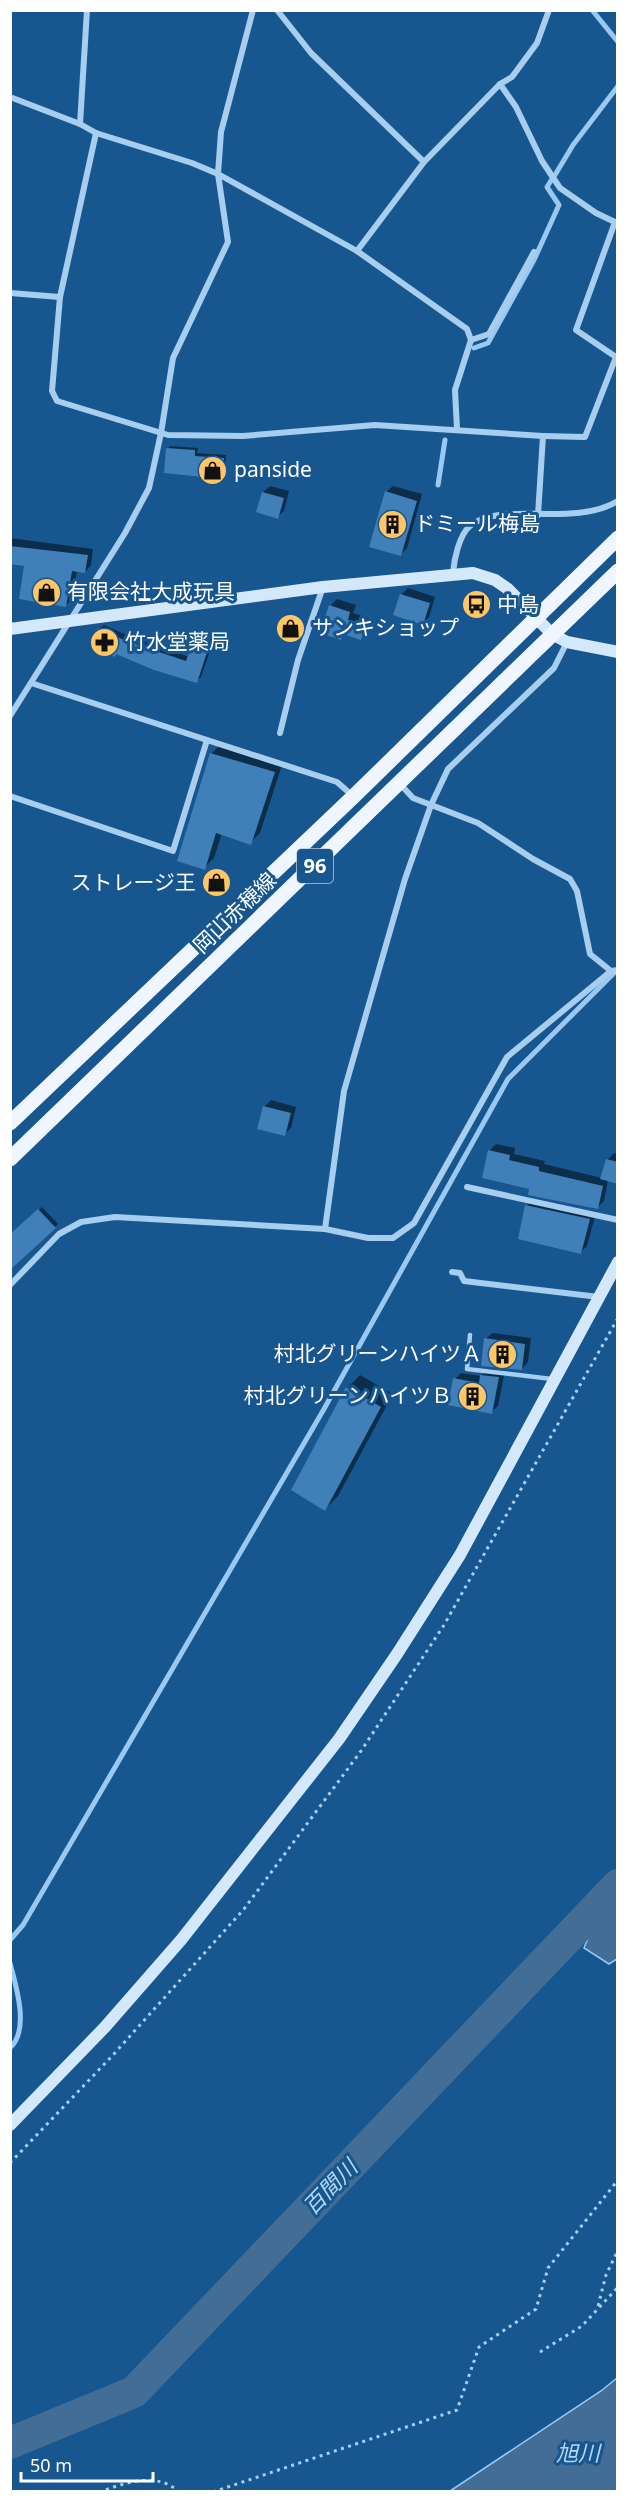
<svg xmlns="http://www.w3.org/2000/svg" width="628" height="2502" viewBox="0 0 628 2502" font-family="'Noto Sans','Noto Sans JP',sans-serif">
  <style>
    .water { fill: #416d97; stroke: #99c9f2; stroke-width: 1.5 }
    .shadow { fill: #0007 }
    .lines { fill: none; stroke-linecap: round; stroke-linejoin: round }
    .stream { stroke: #99c9f2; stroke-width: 5 }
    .river { stroke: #416d97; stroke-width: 32 }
    .building { fill: #417fb9 }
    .path { stroke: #a7cdef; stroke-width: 3; stroke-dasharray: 3 4.5; stroke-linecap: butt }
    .lane { stroke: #a7cdef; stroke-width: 4.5 }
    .street { stroke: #a7cdef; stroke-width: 6 }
    .secondary { stroke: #d4e8fb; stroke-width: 12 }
    .primary { stroke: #eff6ff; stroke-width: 15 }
    .labels { text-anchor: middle; stroke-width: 6; stroke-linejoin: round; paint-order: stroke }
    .shield { fill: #185690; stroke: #baccde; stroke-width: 1.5 }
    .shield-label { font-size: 20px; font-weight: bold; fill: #fff }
    .poi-label { font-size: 21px; fill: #fff; stroke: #185690; text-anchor: start }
    .street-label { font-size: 21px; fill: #fff; stroke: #185690 }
    .water-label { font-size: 22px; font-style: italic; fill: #b3d7f6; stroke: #185690 }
  </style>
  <rect width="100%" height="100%" fill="#185690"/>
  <g class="water">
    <path d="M617 1876V1959L609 1964 584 1948 593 1926 585 1911Z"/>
    <path d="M617 2378V2491H450L601 2391Z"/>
  </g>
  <g class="shadow">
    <path d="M170 446 198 448 197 453 226 455 224 474 221 477 167 449Z"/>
    <path d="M270 486 289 491 284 511 277 517 263 492Z"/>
    <path d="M393 486 422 494 407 548 400 555 386 492Z"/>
    <path d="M10 538 93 549 91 565 85 572 77 571 72 599 66 605 26 564 10 562Z"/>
    <path d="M408 588 435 597 429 617 422 623 401 595Z"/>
    <path d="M337 599 356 605 353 613 371 619 367 632 360 639 345 634 340 638 330 606Z"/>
    <path d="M104 625 131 637 189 657 194 644 198 640 212 645 201 677 196 681 99 629Z"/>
    <path d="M221 744 283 762 260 833 250 843 222 833 214 858 204 868 211 754Z"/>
    <path d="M271 1100 296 1107 291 1128 284 1134 264 1107Z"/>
    <path d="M496 1144 515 1148 514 1154 545 1161 544 1164 602 1178 607 1160 614 1153 618 1154V1182L608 1180 604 1201 597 1208 531 1188 484 1177 490 1150Z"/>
    <path d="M533 1199 596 1213 587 1246 581 1252 527 1206Z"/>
    <path d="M42 1207 58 1224 14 1265 10 1236Z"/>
    <path d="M492 1333 531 1338 528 1362 522 1369 486 1339Z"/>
    <path d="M488 1369 505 1371 498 1406 491 1412 455 1379 461 1373 481 1376Z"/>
    <path d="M360 1375 393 1394 338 1496 325 1509 293 1489 347 1388Z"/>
  </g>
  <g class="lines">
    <g class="stream">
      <path d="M592 10 618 42"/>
      <path d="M555 175 573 145 618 86"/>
      <path d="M474 348 488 343 534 260 559 205 547 187 552 179"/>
      <path d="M438 485 445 440"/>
      <path d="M10 1940 23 1925 324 1409 508 1079 618 969"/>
      <path d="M10 1963C16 1986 30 2030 10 2048"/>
    </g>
    <path class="river" d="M10 2443 134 2392 618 1885"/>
  </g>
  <g class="building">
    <path d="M166 448 195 450V456L224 458 222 479 164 473Z"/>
    <path d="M385 491 417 501 401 556 369 547Z"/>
    <path d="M262 492 284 498 278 519 256 512Z"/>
    <path d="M10 546 88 555 85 573 72 571 66 607 19 599 24 566 10 564Z"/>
    <path d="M400 594 430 603 423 625 393 615Z"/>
    <path d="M329 605 350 612 348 620 366 625 361 640 343 634 341 640 320 633Z"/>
    <path d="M98 628 126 641 186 661 192 644 208 649 197 683 154 670 116 654 115 657 90 645Z"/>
    <path d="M210 753 275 772 251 845 216 833 205 870 177 861Z"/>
    <path d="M263 1106 291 1113 285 1136 257 1129Z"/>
    <path d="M488 1150 510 1155 509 1160 539 1167V1171L603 1186 598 1209 528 1195 529 1189 482 1178Z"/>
    <path d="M606 1159 618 1162V1184L600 1179Z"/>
    <path d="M525 1205 590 1219 581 1254 518 1239Z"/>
    <path d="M38 1209 56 1228 10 1270V1234Z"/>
    <path d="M484 1338 525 1344 522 1370 481 1366Z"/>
    <path d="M480 1375 499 1377 492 1414 448 1405 453 1378 479 1383Z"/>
    <path d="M346 1387 381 1407 325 1511 291 1490Z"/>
  </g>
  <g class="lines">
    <g class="path">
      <path d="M10 2163 113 2055 244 1909 361 1751 444 1625 618 1318"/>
      <path d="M598 2306 606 2275 618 2250"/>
      <path d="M540 2352 582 2326 618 2287"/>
      <path d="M99 2492C125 2483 157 2471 179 2492"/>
      <path d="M213 2492 457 2410 479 2347 536 2309 548 2268 618 2180"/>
    </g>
    <path class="lane" d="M470 1335 467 1369 552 1379"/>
    <g class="street">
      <path d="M277 10 311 53 424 162"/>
      <path d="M500 84 516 107 542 161 560 188 596 213 617 223"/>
      <path d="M10 97 80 124 96 133 192 163 218 174 357 251 467 329 471 340 455 390 457 429"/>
      <path d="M80 124 87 10"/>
      <path d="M96 133 60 297 52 391 57 401 168 435 243 436 375 425 543 436 538 515"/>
      <path d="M357 251 424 162 500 84 512 77 537 43 549 10"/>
      <path d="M10 293 60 297"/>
      <path d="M471 340 489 334 534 252"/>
      <path d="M543 436 585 437 616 357 576 330 615 222"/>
      <path d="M453 573C454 560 459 535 470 526 500 500 573 528 618 501"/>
      <path d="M31 683 337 782 353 796"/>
      <path d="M10 716 125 533 149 488 161 433 173 358 228 242 218 174 221 132 253 10"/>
      <path d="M280 733 298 660 323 587"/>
      <path d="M400 784 413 798 478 823 533 859 570 879 577 891 590 954 611 971"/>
      <path d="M10 796 173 851 207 740"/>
      <path d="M467 1187 618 1220"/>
      <path d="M325 1229 344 1091 405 879 431 805 448 769 554 668 567 642"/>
      <path d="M452 1272 460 1273 464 1281 599 1297"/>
      <path d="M10 1285 59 1234 81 1222 115 1217 325 1229 368 1238H393L414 1223 507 1057 611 971 618 970"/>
    </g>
    <g class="secondary">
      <path d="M10 629 323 587 473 573 495 580 508 589 552 634 567 642 618 652"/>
      <path d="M10 2125 105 2027 181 1940 339 1739 397 1654 460 1555 618 1262"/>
    </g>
    <g class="primary">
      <path d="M10 1123 353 797 618 538"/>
      <path d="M10 1159 618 571"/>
    </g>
  </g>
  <defs>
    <symbol id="shop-disc" viewBox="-11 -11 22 22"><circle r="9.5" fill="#ffc665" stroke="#185690"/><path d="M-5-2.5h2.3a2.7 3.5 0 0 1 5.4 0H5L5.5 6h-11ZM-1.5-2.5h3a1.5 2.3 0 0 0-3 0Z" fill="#111"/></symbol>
    <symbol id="building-disc" viewBox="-11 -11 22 22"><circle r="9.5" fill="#ffc665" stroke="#185690"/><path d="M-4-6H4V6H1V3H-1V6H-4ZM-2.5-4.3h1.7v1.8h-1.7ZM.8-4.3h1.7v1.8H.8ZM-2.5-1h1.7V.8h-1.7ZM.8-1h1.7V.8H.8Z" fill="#111"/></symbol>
    <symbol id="bus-disc" viewBox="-11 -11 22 22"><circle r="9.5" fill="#ffc665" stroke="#185690"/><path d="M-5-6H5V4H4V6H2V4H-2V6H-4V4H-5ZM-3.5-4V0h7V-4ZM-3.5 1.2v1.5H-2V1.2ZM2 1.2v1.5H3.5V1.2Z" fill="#111"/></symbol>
    <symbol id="pharmacy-disc" viewBox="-11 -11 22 22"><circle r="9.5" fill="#ffc665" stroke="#185690"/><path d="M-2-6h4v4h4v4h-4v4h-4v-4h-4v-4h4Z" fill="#111"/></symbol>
  </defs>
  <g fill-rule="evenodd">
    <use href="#shop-disc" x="196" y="454" width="33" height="33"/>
    <use href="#building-disc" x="376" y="508" width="33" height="33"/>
    <use href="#shop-disc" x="30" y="576" width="33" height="33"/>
    <use href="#bus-disc" x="460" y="588" width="33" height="33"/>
    <use href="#shop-disc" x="274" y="612" width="33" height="33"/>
    <use href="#pharmacy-disc" x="88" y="626" width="33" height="33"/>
    <use href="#shop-disc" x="200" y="866" width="33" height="33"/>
    <use href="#building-disc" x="486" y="1338" width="33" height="33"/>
    <use href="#building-disc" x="456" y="1380" width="33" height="33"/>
  </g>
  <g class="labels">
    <rect class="shield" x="297" y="849" width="36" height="34" rx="4.5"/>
    <g class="shield-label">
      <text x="315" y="873">96</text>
    </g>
    <g class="poi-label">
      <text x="234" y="477">panside</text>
      <text x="414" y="531">ドミール梅島</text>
      <text x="67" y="599">有限会社大成玩具</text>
      <text x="497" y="612">中島</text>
      <text x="312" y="635">サンキショップ</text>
      <text x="125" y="649">竹水堂薬局</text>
      <text x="196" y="890" text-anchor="end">ストレージ王</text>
      <text x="482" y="1361" text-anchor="end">村北グリーンハイツＡ</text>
      <text x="452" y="1403" text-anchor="end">村北グリーンハイツＢ</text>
    </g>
    <g class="street-label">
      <text transform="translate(235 913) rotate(-44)" y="7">岡山赤穂線</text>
    </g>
    <g class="water-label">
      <text transform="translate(330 2187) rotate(-46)" y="8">百間川</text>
      <text x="578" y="2461">旭川</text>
    </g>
  </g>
  <rect width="628" height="2502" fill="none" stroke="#ffffff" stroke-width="24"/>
  <path d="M21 2472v9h132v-9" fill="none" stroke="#ffffff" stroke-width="3"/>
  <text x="30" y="2472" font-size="18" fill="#ffffff" stroke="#185690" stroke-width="4.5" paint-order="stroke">50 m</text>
</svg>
